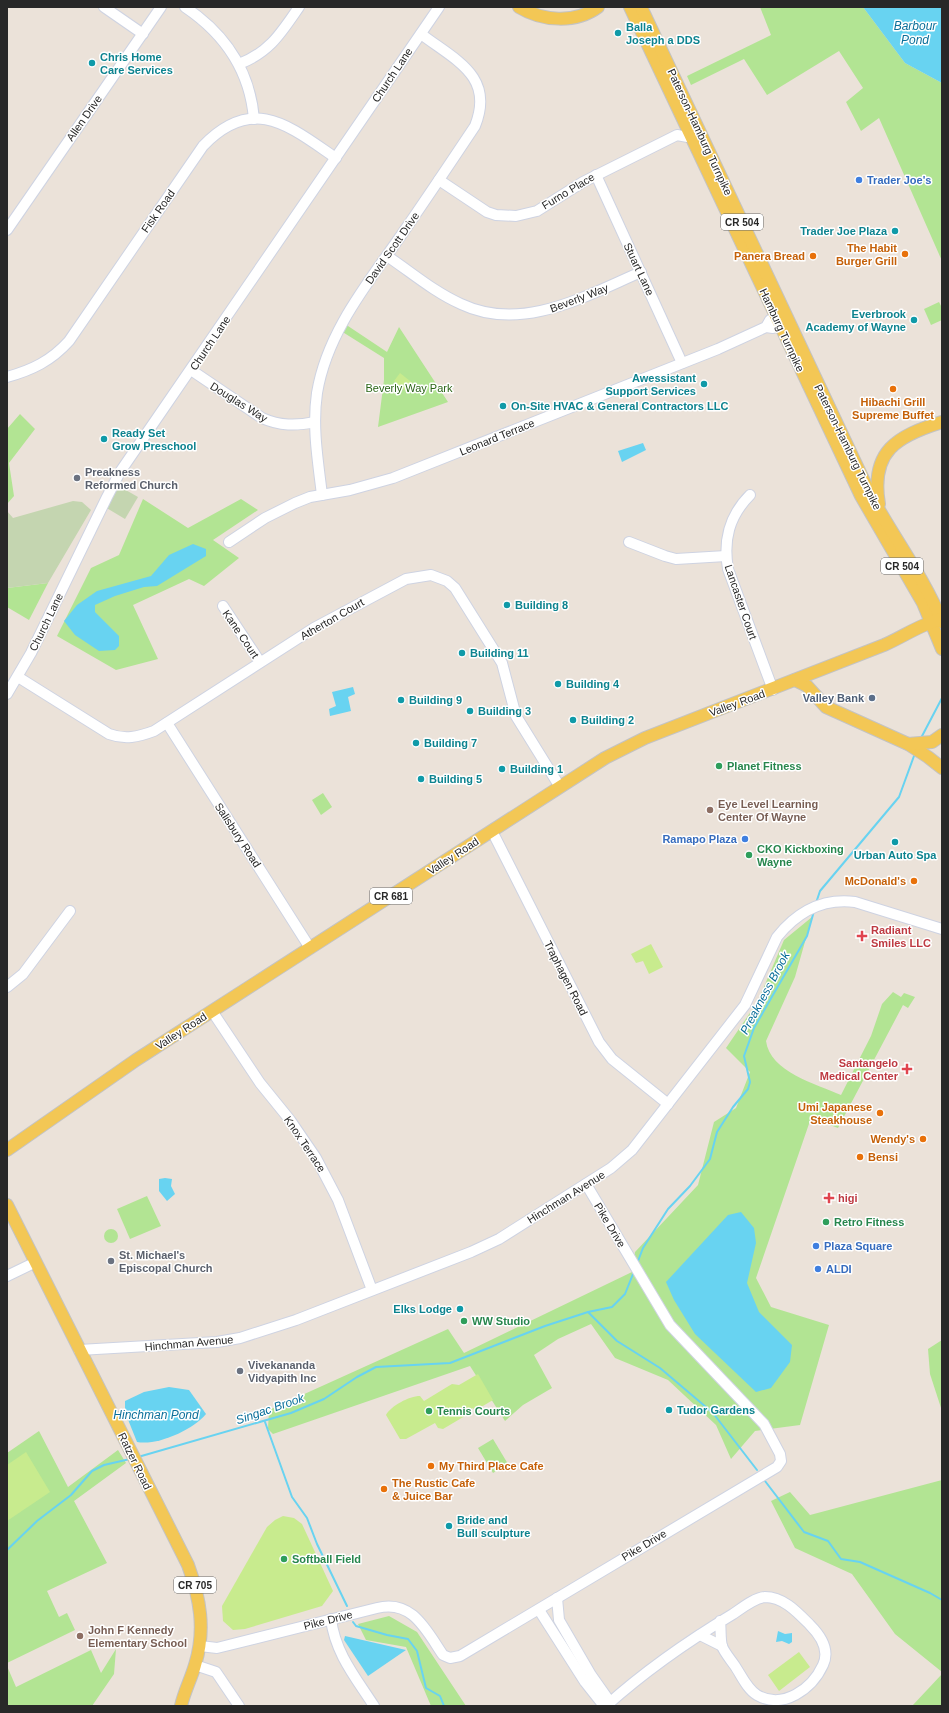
<svg xmlns="http://www.w3.org/2000/svg" width="949" height="1713" viewBox="0 0 949 1713" font-family="Arial,sans-serif">
  <style>
    .green { fill: #b2e493 }
    .cemetery { fill: #c4d5b0 }
    .pitch { fill: #c8eb8e }
    .water { fill: #68d3f1 }
    .lines { fill: none; stroke-linecap: round; stroke-linejoin: round }
    .stream { stroke: #68d3f1; stroke-width: 2 }
    .minor-casing { stroke: #ced3e2; stroke-width: 12 }
    .major-casing { stroke: #c3c3c3; stroke-width: 14 }
    .minor { stroke: #fff; stroke-width: 10 }
    .major { stroke: #f3c755; stroke-width: 12 }
    .culture-dot { fill: #0f9aa8; stroke: #fff; stroke-width: 1.5 }
    .shop-dot { fill: #3f7fe0; stroke: #fff; stroke-width: 1.5 }
    .food-dot { fill: #e8710a; stroke: #fff; stroke-width: 1.5 }
    .worship-dot { fill: #6b7280; stroke: #fff; stroke-width: 1.5 }
    .service-dot { fill: #5c6f8a; stroke: #fff; stroke-width: 1.5 }
    .leisure-dot { fill: #2e9e5b; stroke: #fff; stroke-width: 1.5 }
    .education-dot { fill: #8d6e63; stroke: #fff; stroke-width: 1.5 }
    .health-dot { fill: #e0444e; stroke: #fff; stroke-width: 1.5 }
    .labels { text-anchor: middle; stroke-width: 3; stroke-linejoin: round; paint-order: stroke }
    .shield { fill: #fff; stroke: #686868; stroke-width: 1 }
    .shield-label { font-size: 10px; font-weight: bold; fill: #282828 }
    .culture-label { font-size: 11px; font-weight: bold; fill: #0d838f; stroke: #fff; text-anchor: start }
    .street-label { font-size: 11px; fill: #282828; stroke: #fff }
    .shop-label { font-size: 11px; font-weight: bold; fill: #366cbe; stroke: #fff; text-anchor: start }
    .food-label { font-size: 11px; font-weight: bold; fill: #c56008; stroke: #fff; text-anchor: end }
    .park-label { font-size: 11px; fill: #2b6517; stroke: #fff }
    .worship-label { font-size: 11px; font-weight: bold; fill: #5b616d; stroke: #fff; text-anchor: start }
    .service-label { font-size: 11px; font-weight: bold; fill: #4e5e75; stroke: #fff; text-anchor: end }
    .leisure-label { font-size: 11px; font-weight: bold; fill: #27864d; stroke: #fff; text-anchor: start }
    .education-label { font-size: 11px; font-weight: bold; fill: #785e54; stroke: #fff; text-anchor: start }
    .health-label { font-size: 11px; font-weight: bold; fill: #be3a42; stroke: #fff; text-anchor: start }
    .water-label { font-size: 12px; font-style: italic; fill: #0a6f9a; stroke: #fff }
  </style>
  <rect width="100%" height="100%" fill="#ebe2d9"/>
  <g class="green">
    <path d="M760 7H863L905 63 942 83V261L879 118 861 131 846 102 863 88 839 51 767 95 744 59 691 85 687 76 771 35Z"/>
    <path d="M939 302 942 308V320L931 325 924 309Z"/>
    <path d="M345 324 387 352 399 327 448 402 378 427 384 380V358L341 331Z"/>
    <path d="M20 414 35 429 9 463 14 496 7 504V429Z"/>
    <path d="M143 499 188 528 241 499 258 510 213 540 239 558 204 586 189 579 133 605 158 659 116 670 57 636 91 568 119 555Z"/>
    <path d="M48 583 29 620 7 607V588Z"/>
    <path d="M323 793 332 807 321 815 312 800Z"/>
    <path d="M812 917 795 977 766 1041C770 1072 816 1084 841 1095L871 1036 882 1004 893 992 901 997 904 993 915 997 908 1008 903 1005 838 1128 811 1118 756 1278 771 1307 829 1325 800 1425 755 1431 731 1459 716 1425 668 1380 615 1358 591 1324 558 1339 534 1355 552 1388 523 1405 505 1421 470 1366 273 1434 268 1429 269 1410 448 1329 464 1353 632 1272 635 1252 698 1185 714 1122 736 1108 750 1072 726 1048 758 1001 784 940Z"/>
    <path d="M147 1196 161 1226 130 1239 117 1209Z"/>
    <circle cx="111" cy="1236" r="7"/>
    <path d="M942 1340V1411L930 1374 928 1349Z"/>
    <path d="M39 1431 68 1487 118 1450 126 1463 74 1501 107 1563 47 1591 59 1617 67 1613 75 1630 7 1663V1453Z"/>
    <path d="M493 1439 508 1464 493 1473 478 1448Z"/>
    <path d="M942 1480V1672L895 1634 852 1574 795 1548 771 1501 790 1492 810 1515Z"/>
    <path d="M389 1616 417 1632 466 1706H431L406 1647 366 1640 358 1624Z"/>
    <path d="M116 1649 114 1674 92 1706H7V1666L16 1687 91 1650 101 1673Z"/>
    <path d="M942 1674V1706H912Z"/>
  </g>
  <g class="cemetery">
    <path d="M117 485 138 497 125 519 105 507Z"/>
    <path d="M73 501 82 502 91 510 48 583 7 588V511L13 518Z"/>
  </g>
  <g class="pitch">
    <path d="M400 373 415 385 408 393 394 381Z"/>
    <path d="M651 944 663 967 649 974 643 961 636 963 631 954Z"/>
    <path d="M478 1374 493 1400 476 1410 472 1408 470 1413 443 1429 438 1428 435 1423 406 1439H400L386 1415C391 1406 409 1396 420 1396L424 1401 452 1384 459 1385Z"/>
    <path d="M26 1452 50 1492 7 1521V1465Z"/>
    <path d="M283 1516 294 1518 302 1524 333 1591 322 1606 245 1629 233 1630 223 1621 222 1606 267 1527 275 1520Z"/>
    <path d="M799 1652 810 1667 779 1691 768 1675Z"/>
  </g>
  <g class="water">
    <path d="M863 7H942V83L905 63Z"/>
    <path d="M643 443 646 450 622 462 618 451Z"/>
    <path d="M193 544 206 549V556L157 586 144 587 115 596 95 605V612L119 636V646L115 650 99 651 75 635 64 621 77 605 97 591 151 576 169 555Z"/>
    <path d="M353 687 355 694 348 697 351 711 330 716 329 709 336 706 332 692Z"/>
    <path d="M165 1178 172 1179 171 1186 175 1194 167 1201 159 1191V1179Z"/>
    <path d="M741 1212 754 1228 756 1243 747 1283 759 1312 792 1345 790 1362 771 1388 756 1392 695 1334 674 1300 666 1282 728 1215Z"/>
    <path d="M169 1387 189 1390 206 1414C193 1430 157 1446 137 1442L125 1412V1401L144 1392Z"/>
    <path d="M778 1631 785 1634 792 1633V1642L789 1644 782 1641 776 1642Z"/>
    <path d="M345 1636 406 1650 368 1676 344 1640Z"/>
  </g>
  <g class="lines">
    <g class="stream">
      <path d="M921 738 942 698"/>
      <path d="M816 903 820 891 899 797 914 756"/>
      <path d="M638 1261 643 1248 668 1209 690 1186 710 1159 717 1132 733 1107 748 1089 750 1082 744 1056 754 1028 807 936 814 911"/>
      <path d="M588 1312 617 1341 660 1368 713 1413 757 1470"/>
      <path d="M265 1422 292 1497 307 1518 317 1544 347 1606"/>
      <path d="M138 1457 291 1413 324 1399 357 1377 376 1367 450 1363 545 1326 588 1312 612 1307 625 1294 633 1274"/>
      <path d="M765 1481 804 1532 828 1541 841 1559 860 1562 930 1593 942 1600"/>
      <path d="M7 1550 37 1521 71 1495 92 1471 104 1465 130 1459"/>
      <path d="M353 1622 356 1626 387 1635 408 1639 417 1651 426 1688 440 1696 444 1706"/>
    </g>
    <defs>
      <g id="minor">
        <path d="M104 7 143 34"/>
        <path d="M185 7C225 34 250 71 254 119"/>
        <path d="M239 64C270 52 281 33 299 7"/>
        <path d="M596 175 682 363"/>
        <path d="M439 180 487 212 496 215 516 216 537 211 583 182 677 135 693 138"/>
        <path d="M7 230 161 7"/>
        <path d="M387 256C411 272 434 292 461 304 522 333 585 296 641 272"/>
        <path d="M191 370 262 418C280 426 296 426 315 422"/>
        <path d="M7 377C32 370 51 361 69 341L203 146C253 94 289 126 336 158"/>
        <path d="M322 495C318 461 312 427 317 393 327 332 368 283 402 234 427 198 451 162 475 126 495 76 455 60 421 34"/>
        <path d="M750 495C729 516 723 540 728 569L773 690"/>
        <path d="M229 542 265 518 295 503 310 497 350 490 393 478 718 349 766 327 773 328 778 322 770 320 766 327"/>
        <path d="M629 542 665 556 676 559 726 556"/>
        <path d="M223 606 260 662"/>
        <path d="M18 677 109 734C125 740 138 737 154 731L314 628 406 579 431 575 447 581 455 588 502 663 516 716 560 787"/>
        <path d="M7 694 31 653 107 497 120 472 439 7"/>
        <path d="M167 723 310 948"/>
        <path d="M492 831 599 1042 612 1059 668 1104"/>
        <path d="M7 987 23 974 70 911"/>
        <path d="M212 1011 260 1083 290 1120 316 1158 338 1200 372 1290"/>
        <path d="M7 1276 36 1262"/>
        <path d="M79 1350 217 1342 240 1338 296 1320 471 1252 499 1239 611 1168 632 1150 745 1005 777 937C797 912 823 898 855 902L942 929"/>
        <path d="M557 1598 559 1620 591 1675 610 1702"/>
        <path d="M539 1610 585 1682 604 1706"/>
        <path d="M331 1619C335 1653 356 1678 374 1706"/>
        <path d="M700 1635 722 1646"/>
        <path d="M200 1646 217 1648 377 1608C412 1599 426 1630 443 1655L450 1658 460 1656 777 1467 781 1461 780 1454 764 1424 670 1325 586 1184"/>
        <path d="M195 1665 216 1672 239 1706"/>
        <path d="M606 1706C645 1671 688 1641 733 1614 742 1608 754 1598 765 1597 784 1597 798 1613 810 1625 821 1636 830 1650 823 1665 812 1689 783 1710 757 1695 747 1689 741 1675 735 1666 731 1660 724 1652 722 1646 720 1639 721 1629 720 1621"/>
      </g>
      <g id="major">
        <path d="M519 7C542 21 575 24 598 7"/>
        <path d="M630 7 861 496 923 603 942 649"/>
        <path d="M641 7 870 494C893 537 924 577 942 622"/>
        <path d="M879 504C870 451 897 436 942 422"/>
        <path d="M795 680 807 686 826 707 908 744 928 757 942 768"/>
        <path d="M908 744 932 742 942 735"/>
        <path d="M7 1150 136 1060 605 758 645 738 884 645C903 637 922 623 942 619"/>
        <path d="M7 1205 188 1565C200 1598 206 1630 195 1665 191 1679 184 1692 181 1706"/>
      </g>
    </defs>
    <use href="#minor" class="minor-casing"/>
    <use href="#major" class="major-casing"/>
    <use href="#minor" class="minor"/>
    <use href="#major" class="major"/>
  </g>
  <g class="culture-dot">
    <circle cx="618" cy="33" r="4"/>
    <circle cx="92" cy="63" r="4"/>
    <circle cx="895" cy="231" r="4"/>
    <circle cx="914" cy="320" r="4"/>
    <circle cx="704" cy="384" r="4"/>
    <circle cx="503" cy="406" r="4"/>
    <circle cx="104" cy="439" r="4"/>
    <circle cx="507" cy="605" r="4"/>
    <circle cx="462" cy="653" r="4"/>
    <circle cx="558" cy="684" r="4"/>
    <circle cx="401" cy="700" r="4"/>
    <circle cx="470" cy="711" r="4"/>
    <circle cx="573" cy="720" r="4"/>
    <circle cx="416" cy="743" r="4"/>
    <circle cx="502" cy="769" r="4"/>
    <circle cx="421" cy="779" r="4"/>
    <circle cx="895" cy="842" r="4"/>
    <circle cx="460" cy="1309" r="4"/>
    <circle cx="669" cy="1410" r="4"/>
    <circle cx="449" cy="1526" r="4"/>
  </g>
  <g class="shop-dot">
    <circle cx="859" cy="180" r="4"/>
    <circle cx="745" cy="839" r="4"/>
    <circle cx="816" cy="1246" r="4"/>
    <circle cx="818" cy="1269" r="4"/>
  </g>
  <g class="food-dot">
    <circle cx="905" cy="254" r="4"/>
    <circle cx="813" cy="256" r="4"/>
    <circle cx="893" cy="389" r="4"/>
    <circle cx="914" cy="881" r="4"/>
    <circle cx="880" cy="1113" r="4"/>
    <circle cx="923" cy="1139" r="4"/>
    <circle cx="860" cy="1157" r="4"/>
    <circle cx="431" cy="1466" r="4"/>
    <circle cx="384" cy="1489" r="4"/>
  </g>
  <g class="worship-dot">
    <circle cx="77" cy="478" r="4"/>
    <circle cx="111" cy="1261" r="4"/>
    <circle cx="240" cy="1371" r="4"/>
  </g>
  <circle class="service-dot" cx="872" cy="698" r="4"/>
  <g class="leisure-dot">
    <circle cx="719" cy="766" r="4"/>
    <circle cx="749" cy="855" r="4"/>
    <circle cx="826" cy="1222" r="4"/>
    <circle cx="464" cy="1321" r="4"/>
    <circle cx="429" cy="1411" r="4"/>
    <circle cx="284" cy="1559" r="4"/>
  </g>
  <g class="education-dot">
    <circle cx="710" cy="810" r="4"/>
    <circle cx="80" cy="1636" r="4"/>
  </g>
  <g class="health-dot">
    <path d="M860 930h4v4h4v4h-4v4h-4v-4h-4v-4h4z"/>
    <path d="M905 1063h4v4h4v4h-4v4h-4v-4h-4v-4h4z"/>
    <path d="M827 1192h4v4h4v4h-4v4h-4v-4h-4v-4h4z"/>
  </g>
  <g class="labels">
    <g class="shield">
      <rect x="721" y="214" width="42" height="16" rx="3"/>
      <rect x="881" y="558" width="42" height="16" rx="3"/>
      <rect x="370" y="888" width="42" height="16" rx="3"/>
      <rect x="174" y="1577" width="42" height="16" rx="3"/>
    </g>
    <g class="shield-label">
      <text x="742" y="226">CR 504</text>
      <text x="902" y="570">CR 504</text>
      <text x="391" y="900">CR 681</text>
      <text x="195" y="1589">CR 705</text>
    </g>
    <g class="culture-label">
      <text x="626" y="31">Balla<tspan x="626" dy="13">Joseph a DDS</tspan></text>
      <text x="100" y="61">Chris Home<tspan x="100" dy="13">Care Services</tspan></text>
      <text x="887" y="235" text-anchor="end">Trader Joe Plaza</text>
      <text x="906" y="318" text-anchor="end">Everbrook<tspan x="906" dy="13">Academy of Wayne</tspan></text>
      <text x="696" y="382" text-anchor="end">Awessistant<tspan x="696" dy="13">Support Services</tspan></text>
      <text x="511" y="410">On-Site HVAC &amp; General Contractors LLC</text>
      <text x="112" y="437">Ready Set<tspan x="112" dy="13">Grow Preschool</tspan></text>
      <text x="515" y="609">Building 8</text>
      <text x="470" y="657">Building 11</text>
      <text x="566" y="688">Building 4</text>
      <text x="409" y="704">Building 9</text>
      <text x="478" y="715">Building 3</text>
      <text x="581" y="724">Building 2</text>
      <text x="424" y="747">Building 7</text>
      <text x="510" y="773">Building 1</text>
      <text x="429" y="783">Building 5</text>
      <text x="895" y="859" text-anchor="middle">Urban Auto Spa</text>
      <text x="452" y="1313" text-anchor="end">Elks Lodge</text>
      <text x="677" y="1414">Tudor Gardens</text>
      <text x="457" y="1524">Bride and<tspan x="457" dy="13">Bull sculpture</tspan></text>
    </g>
    <g class="street-label">
      <text transform="translate(392 75) rotate(-56)" y="4">Church Lane</text>
      <text transform="translate(84 118) rotate(-55)" y="4">Allen Drive</text>
      <text transform="translate(700 132) rotate(65)" y="4">Paterson-Hamburg Turnpike</text>
      <text transform="translate(568 191) rotate(-31)" y="4">Furno Place</text>
      <text transform="translate(158 211) rotate(-55)" y="4">Fisk Road</text>
      <text transform="translate(392 248) rotate(-55)" y="4">David Scott Drive</text>
      <text transform="translate(639 269) rotate(65)" y="4">Stuart Lane</text>
      <text transform="translate(579 298) rotate(-21)" y="4">Beverly Way</text>
      <text transform="translate(782 330) rotate(65)" y="4">Hamburg Turnpike</text>
      <text transform="translate(210 343) rotate(-56)" y="4">Church Lane</text>
      <text transform="translate(239 402) rotate(32)" y="4">Douglas Way</text>
      <text transform="translate(497 437) rotate(-22)" y="4">Leonard Terrace</text>
      <text transform="translate(848 447) rotate(64)" y="4">Paterson-Hamburg Turnpike</text>
      <text transform="translate(741 602) rotate(71)" y="4">Lancaster Court</text>
      <text transform="translate(332 619) rotate(-30)" y="4">Atherton Court</text>
      <text transform="translate(46 622) rotate(-64)" y="4">Church Lane</text>
      <text transform="translate(241 634) rotate(56)" y="4">Kane Court</text>
      <text transform="translate(737 703) rotate(-20)" y="4">Valley Road</text>
      <text transform="translate(238 835) rotate(57)" y="4">Salisbury Road</text>
      <text transform="translate(453 856) rotate(-33)" y="4">Valley Road</text>
      <text transform="translate(566 978) rotate(63)" y="4">Traphagen Road</text>
      <text transform="translate(181 1031) rotate(-33)" y="4">Valley Road</text>
      <text transform="translate(305 1144) rotate(56)" y="4">Knox Terrace</text>
      <text transform="translate(566 1197) rotate(-32)" y="4">Hinchman Avenue</text>
      <text transform="translate(610 1225) rotate(59)" y="4">Pike Drive</text>
      <text transform="translate(189 1343) rotate(-5)" y="4">Hinchman Avenue</text>
      <text transform="translate(135 1461) rotate(64)" y="4">Ratzer Road</text>
      <text transform="translate(644 1545) rotate(-31)" y="4">Pike Drive</text>
      <text transform="translate(328 1620) rotate(-14)" y="4">Pike Drive</text>
    </g>
    <g class="shop-label">
      <text x="867" y="184">Trader Joe's</text>
      <text x="737" y="843" text-anchor="end">Ramapo Plaza</text>
      <text x="824" y="1250">Plaza Square</text>
      <text x="826" y="1273">ALDI</text>
    </g>
    <g class="food-label">
      <text x="897" y="252">The Habit<tspan x="897" dy="13">Burger Grill</tspan></text>
      <text x="805" y="260">Panera Bread</text>
      <text x="893" y="406" text-anchor="middle">Hibachi Grill<tspan x="893" dy="13">Supreme Buffet</tspan></text>
      <text x="906" y="885">McDonald's</text>
      <text x="872" y="1111">Umi Japanese<tspan x="872" dy="13">Steakhouse</tspan></text>
      <text x="915" y="1143">Wendy's</text>
      <text x="868" y="1161" text-anchor="start">Bensi</text>
      <text x="439" y="1470" text-anchor="start">My Third Place Cafe</text>
      <text x="392" y="1487" text-anchor="start">The Rustic Cafe<tspan x="392" dy="13">&amp; Juice Bar</tspan></text>
    </g>
    <g class="park-label">
      <text x="409" y="392">Beverly Way Park</text>
    </g>
    <g class="worship-label">
      <text x="85" y="476">Preakness<tspan x="85" dy="13">Reformed Church</tspan></text>
      <text x="119" y="1259">St. Michael's<tspan x="119" dy="13">Episcopal Church</tspan></text>
      <text x="248" y="1369">Vivekananda<tspan x="248" dy="13">Vidyapith Inc</tspan></text>
    </g>
    <g class="service-label">
      <text x="864" y="702">Valley Bank</text>
    </g>
    <g class="leisure-label">
      <text x="727" y="770">Planet Fitness</text>
      <text x="757" y="853">CKO Kickboxing<tspan x="757" dy="13">Wayne</tspan></text>
      <text x="834" y="1226">Retro Fitness</text>
      <text x="472" y="1325">WW Studio</text>
      <text x="437" y="1415">Tennis Courts</text>
      <text x="292" y="1563">Softball Field</text>
    </g>
    <g class="education-label">
      <text x="718" y="808">Eye Level Learning<tspan x="718" dy="13">Center Of Wayne</tspan></text>
      <text x="88" y="1634">John F Kennedy<tspan x="88" dy="13">Elementary School</tspan></text>
    </g>
    <g class="health-label">
      <text x="871" y="934">Radiant<tspan x="871" dy="13">Smiles LLC</tspan></text>
      <text x="898" y="1067" text-anchor="end">Santangelo<tspan x="898" dy="13">Medical Center</tspan></text>
      <text x="838" y="1202">higi</text>
    </g>
    <g class="water-label">
      <text x="915" y="30">Barbour<tspan x="915" dy="14">Pond</tspan></text>
      <text transform="translate(765 993) rotate(-62)" y="4">Preakness Brook</text>
      <text transform="translate(270 1409) rotate(-19)" y="4">Singac Brook</text>
      <text x="156" y="1419">Hinchman Pond</text>
    </g>
  </g>
  <rect width="949" height="1713" fill="none" stroke="#282828" stroke-width="16"/>
</svg>
